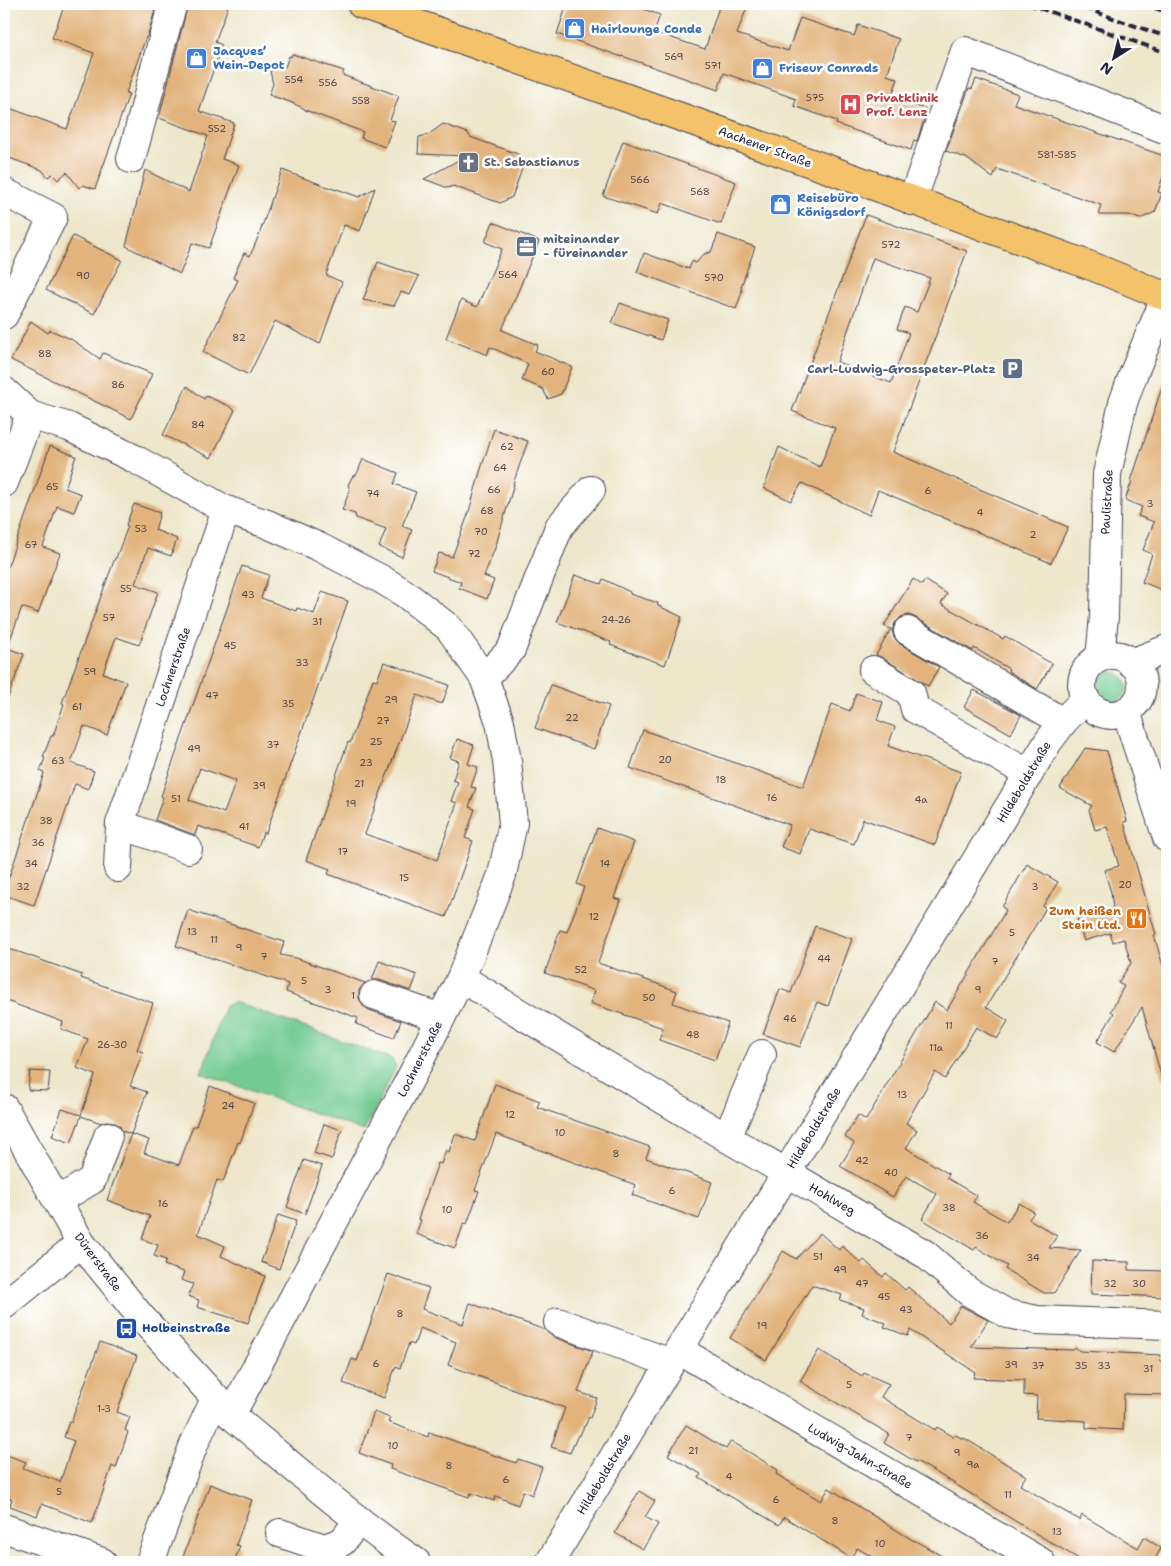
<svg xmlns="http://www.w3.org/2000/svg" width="1171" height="1566" viewBox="0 0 1171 1566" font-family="'Shantell Sans',sans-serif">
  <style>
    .green { fill: #72cb90; stroke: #4a7666 }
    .building { fill: #e2b37b; fill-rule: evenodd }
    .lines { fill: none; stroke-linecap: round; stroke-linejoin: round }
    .minor-casing { stroke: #403f50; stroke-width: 30 }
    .major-casing { stroke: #403f50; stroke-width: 30 }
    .minor { stroke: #fff; stroke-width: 28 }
    .major { stroke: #f4c26a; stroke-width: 28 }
    .rail { stroke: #22223b; stroke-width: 4; stroke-dasharray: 8 4; stroke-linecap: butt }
    .labels { text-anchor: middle; stroke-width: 5; stroke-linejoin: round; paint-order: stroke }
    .number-label { font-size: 10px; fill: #52464b }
    .shop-label { font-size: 12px; font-weight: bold; fill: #366cbe; stroke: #fff; text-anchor: start }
    .health-label { font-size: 12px; font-weight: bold; fill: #be3a42; stroke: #fff; text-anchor: start }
    .street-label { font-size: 12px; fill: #22223b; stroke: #fff }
    .worship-label { font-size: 12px; font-weight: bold; fill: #5b616d; stroke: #fff; text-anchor: start }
    .service-label { font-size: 12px; font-weight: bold; fill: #4e5e75; stroke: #fff; text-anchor: start }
    .food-label { font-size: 12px; font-weight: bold; fill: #c56008; stroke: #fff; text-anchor: end }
    .transit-label { font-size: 12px; font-weight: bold; fill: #164399; stroke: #fff; text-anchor: start }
  </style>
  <rect width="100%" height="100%" fill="#fff"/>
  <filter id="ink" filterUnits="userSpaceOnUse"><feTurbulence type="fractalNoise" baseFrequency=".02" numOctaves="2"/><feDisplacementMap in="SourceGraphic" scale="10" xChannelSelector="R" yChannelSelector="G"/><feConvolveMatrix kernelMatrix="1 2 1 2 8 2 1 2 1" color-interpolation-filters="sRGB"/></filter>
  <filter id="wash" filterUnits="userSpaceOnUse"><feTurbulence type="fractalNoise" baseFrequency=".0096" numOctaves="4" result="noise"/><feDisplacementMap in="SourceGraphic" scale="20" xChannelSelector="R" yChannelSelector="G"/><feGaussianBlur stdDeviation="1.12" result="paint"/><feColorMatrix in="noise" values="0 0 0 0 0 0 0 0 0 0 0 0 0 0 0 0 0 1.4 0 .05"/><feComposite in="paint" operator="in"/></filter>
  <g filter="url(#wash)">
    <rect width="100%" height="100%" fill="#ede6ca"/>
    <g class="green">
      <circle cx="1112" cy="687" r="15"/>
      <path d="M234 1002 392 1059 396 1067 364 1131 201 1073 225 1006Z"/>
    </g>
    <g id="blocks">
      <g class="building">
        <path d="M65 4H157L147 37H146L126 93 129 94 95 189 83 185 79 188 67 172 58 180 52 174 48 177 42 170 4 156V106L67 129 94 53 52 38Z"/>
        <path d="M188 4H229L215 42 222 45 199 111 234 123 222 159 239 165 209 248 192 243 180 274 126 246 145 170 189 192 208 136 159 118Z"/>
        <path d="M567 4H629L660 15 654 32 705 49 720 4H748L737 34 788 51 800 18 854 36 858 25 899 39 887 75 898 79 891 98 925 109 924 113H926L917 141 914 140 911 150 836 124 837 121 794 106 796 99 724 73 718 90 622 56V57L557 34Z"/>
        <path d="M292 54 344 71 342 75 399 96 390 120 395 121 385 147 361 138 363 132 305 110V109L290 102 269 95 273 84 270 71 285 67 289 56 291 57Z"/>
        <path d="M976 79 1018 94 1014 104 1167 157V164L1158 192 1162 193 1155 212 1140 219 1129 215H1099L1100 212 1099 211 1101 205 997 169 993 178 966 158 946 151 969 88 972 89Z"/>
        <path d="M443 124 468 133 470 137 518 154 523 166 512 197 500 203 453 186 448 188 424 179 466 156 418 154 419 137 428 135Z"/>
        <path d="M623 141 736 182 721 224 662 203 658 214 603 196Z"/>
        <path d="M282 170 336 190 337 189 359 197 375 188 360 231 344 225 326 275 342 282 320 344 275 321 249 375 203 352 238 280 233 278 244 253 250 256 259 235Z"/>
        <path d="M866 215 967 251 893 452 1068 527 1051 563 878 490 869 515 802 483 791 501 764 488 779 447 820 467 835 428 792 411ZM873 258 930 278 917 312 905 307 897 329 909 333 891 383 837 362Z"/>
        <path d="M493 222 539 241 502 330 538 345 535 351 572 367 561 394 548 399 543 389 522 380 528 364 490 347 487 355 446 338 461 300 477 307 502 249 485 242Z"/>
        <path d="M718 234 755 247 741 287 742 292 736 309 637 272 644 253 689 269 692 261 696 263 704 254 711 252Z"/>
        <path d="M73 236 122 260 94 314 46 290Z"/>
        <path d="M378 262 419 276 410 295 401 292 394 306 363 300Z"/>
        <path d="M620 303 668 320 661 340 612 323Z"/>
        <path d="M31 321 48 333 50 330 71 339 100 359 103 353 152 374 131 419 11 360Z"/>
        <path d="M1164 381H1167V592L1142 582 1152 554 1143 550 1154 522 1138 516 1142 507 1125 500 1132 481H1131Z"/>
        <path d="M187 386 204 399 206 396 227 405 235 410 211 458 163 435Z"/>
        <path d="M494 429 528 441 513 484H514L495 548 484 576 494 580 487 599 459 588 461 582 432 571 439 553 452 557 468 515 480 472Z"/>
        <path d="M50 446 76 456 65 488 81 494 74 512 57 506 43 547 60 553 38 613 22 607 7 648 24 654 6 703H4V577Z"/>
        <path d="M363 459 398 473 394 484 416 492 402 526 412 530 402 557 379 547 386 529 356 518 355 514 342 510 350 490 348 485 352 477 357 474Z"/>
        <path d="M134 504 160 513 155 530 177 539 171 556 148 548 135 584 158 592 139 645 116 637 103 673 126 682 107 735 84 726 71 763 94 771 88 789 75 784 34 905 4 895V892L44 773 40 771 45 758 43 757 51 736H53L64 704 62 703 115 558H116L128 526 126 525Z"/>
        <path d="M242 566 269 575 261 598 296 611 297 608 314 614 322 592 348 601 266 833H263L258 847 198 826 195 835 155 820 163 797 161 796ZM200 768 236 781 224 813 189 800Z"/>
        <path d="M575 575 601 584 603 579 630 592V594L658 603 657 605 682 617 665 665 610 645 611 642 557 622Z"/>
        <path d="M913 579 922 585 925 580 947 594 941 604 1003 639 1005 636 1052 664 1037 689 1008 671 1009 669 974 648 973 651 916 618 909 615 901 617 895 623 892 630 894 638 900 644 939 667 928 686 881 657 876 655 891 629 884 626Z"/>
        <path d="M384 662 449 685 442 704 417 695 365 834 437 860 457 803 451 801 458 782 453 780 459 761 450 758 457 739 474 745 468 764 478 767 471 787 476 788 469 807 475 809 465 838 473 841 446 917 328 874 330 869 306 860 348 742 350 743 373 679 377 680Z"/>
        <path d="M551 685 609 706 594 749 535 728Z"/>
        <path d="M974 690 1021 715 1011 734 964 707Z"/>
        <path d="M856 693 883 702 877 720 895 727 888 746 961 772 935 845 863 819 854 844 809 829 800 854 781 847 790 825 630 768 643 730 803 787 832 704 850 711Z"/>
        <path d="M1085 748 1107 751 1127 821 1124 822 1156 935H1154L1167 980V1078L1162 1079 1142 1007 1114 1052 1097 1042 1114 1013 1111 1011 1124 986 1118 983 1131 963 1124 939 1113 942 1110 933 1084 941 1077 919 1113 908 1111 892 1104 870 1119 866 1107 827 1095 830 1089 810 1092 806 1060 788Z"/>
        <path d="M597 828 634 842 614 898 621 900 598 963 677 991 673 1003 728 1023 715 1060 659 1040 663 1028 590 1003 595 991 545 973 560 930 567 932 584 887 577 884Z"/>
        <path d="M1027 864 1058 882 1043 906 1046 908 986 1007 1008 1021 997 1039 976 1027 945 1079 935 1072 906 1123 917 1130 906 1148 949 1174 947 1178 977 1196 973 1202 1007 1222 1019 1203 1034 1212 1029 1219 1057 1236 1049 1248 1081 1250 1054 1293H1044L1005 1269 1007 1266 976 1247 974 1250 922 1219 937 1194 906 1176 893 1197 840 1166 854 1143 845 1137 858 1115 866 1120 935 1002 947 1010 1006 910 1002 907Z"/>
        <path d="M188 910 284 942 280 955 296 958 365 983 359 990V998L363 1006 369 1010 401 1021 394 1038 356 1024 358 1018 286 992 288 984 176 946Z"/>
        <path d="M815 926 852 939 828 1006 817 1002 800 1047 763 1034 780 989 791 993Z"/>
        <path d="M4 948 19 952 82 975 81 978 153 1003 137 1050 143 1052 130 1086 147 1092 131 1134 122 1131 120 1126 114 1122 106 1121 101 1123 81 1116 71 1143 52 1136 62 1109 81 1115 95 1075 77 1068 88 1039 61 1029 63 1022 4 1000Z"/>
        <path d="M379 961 417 975 411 991 379 980H372Z"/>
        <path d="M30 1071 50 1072 48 1091 28 1090Z"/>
        <path d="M495 1084 540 1101 537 1107 650 1147 646 1158 712 1182 699 1219 632 1195 636 1185 496 1134 475 1190 479 1191 467 1224 464 1223 455 1248 416 1234 421 1220 418 1219 438 1163 441 1164 446 1150 449 1152 455 1134 475 1141Z"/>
        <path d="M210 1086 254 1103 240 1143 238 1142 223 1182 217 1180 198 1234 225 1246 221 1256 265 1276 248 1323 197 1307 199 1300 188 1296 193 1284 181 1280 184 1272 164 1265 166 1260 154 1256 158 1245 142 1239 150 1216 107 1200 131 1134 149 1140 144 1153 179 1165 193 1126H196Z"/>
        <path d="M324 1124 342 1130 332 1159 314 1153Z"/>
        <path d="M304 1160 322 1166 305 1214 287 1207Z"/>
        <path d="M278 1215 296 1221 279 1269 261 1262Z"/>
        <path d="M820 1233 839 1250 842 1246 861 1263 864 1260 883 1277 886 1273 905 1290 908 1287 949 1323 961 1306 988 1320 971 1347 1073 1350 1076 1348 1080 1351 1161 1355 1160 1361H1167V1395L1124 1394 1123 1430 1086 1428V1421L1036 1418 1037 1396 1024 1395V1380L973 1378 975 1372 910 1330 908 1336 884 1327 886 1323 862 1314 864 1308 840 1300 842 1295 812 1285 766 1360 730 1338 783 1251 796 1259Z"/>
        <path d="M1092 1261 1129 1262V1270L1167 1271V1297L1091 1294Z"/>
        <path d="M388 1274 429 1288 422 1309 463 1324 470 1303 545 1330 553 1337 593 1351 578 1392 597 1398 590 1418 589 1417 585 1426H584L580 1435H578L570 1453 551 1447 565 1408 448 1365 456 1342 420 1328 414 1345 409 1343 400 1368 396 1366 384 1398 343 1383 352 1359 357 1361Z"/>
        <path d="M100 1342 137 1356 117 1412 130 1417 125 1430 128 1432 116 1468 112 1466 92 1523 42 1504 37 1516 10 1506 12 1499 4 1496V1454L26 1462 23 1468 60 1482 74 1441 64 1437 69 1421 71 1422Z"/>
        <path d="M819 1350 862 1376 864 1373 889 1384 881 1397 935 1430 937 1427 954 1437 956 1435 963 1439 964 1438 1026 1476 1020 1485 1062 1510 1080 1520 1082 1515 1138 1548 1144 1537 1161 1548 1155 1559 1160 1562H1084L1020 1524 937 1473 916 1461V1462L884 1443 889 1434 800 1381Z"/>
        <path d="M374 1412 390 1418 388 1422 428 1437 429 1432 516 1463 518 1459 542 1467 532 1495 523 1491 518 1505 496 1496 494 1501 471 1493 469 1497 390 1469 391 1465 359 1453Z"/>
        <path d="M686 1425 726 1449 731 1441 778 1470 776 1474 821 1501 829 1488 914 1541V1540L952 1562H881L857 1548 851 1558 784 1517 779 1525 699 1478 701 1474 668 1455Z"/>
        <path d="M210 1484 252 1500 236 1545 240 1546 234 1562H181Z"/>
        <path d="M639 1491 655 1501 645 1517 658 1524 643 1549 615 1533Z"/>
      </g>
    </g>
  </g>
  <g filter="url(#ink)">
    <use href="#blocks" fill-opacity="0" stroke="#403f50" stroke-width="1"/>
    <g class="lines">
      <defs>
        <g id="minor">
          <path d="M131 159C146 107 157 55 173 4"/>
          <path d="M4 192 53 217 4 315"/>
          <path d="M912 201 965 51 1167 130"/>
          <path d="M4 391 30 415 69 427 133 458 226 510 267 524 319 547 381 579 404 593 449 628 484 678 500 722 507 761 513 823 502 875 461 978 419 1062 231 1415"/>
          <path d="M4 483 30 415"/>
          <path d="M908 631 1063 722"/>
          <circle cx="1112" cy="685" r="30"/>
          <path d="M1100 658 1104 616 1107 474 1123 403 1133 375 1167 293"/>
          <path d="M1131 663 1167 649"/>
          <path d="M873 670 911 693 915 709 1029 774"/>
          <path d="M484 678 511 650 559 527 591 490"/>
          <path d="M1126 711 1167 838"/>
          <path d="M120 824 188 849"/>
          <path d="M118 868 120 824 226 510"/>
          <path d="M461 978 727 1138 925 1254 969 1292 1008 1314 1037 1320 1167 1325"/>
          <path d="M374 995 441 1018"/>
          <path d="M4 1108 81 1243 141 1317 231 1415C291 1465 351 1518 416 1562"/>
          <path d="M727 1138 762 1054"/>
          <path d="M57 1201 92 1180 108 1136"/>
          <path d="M4 1305 81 1243"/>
          <path d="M558 1322 671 1363"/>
          <path d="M679 1350 1041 1562"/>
          <path d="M4 1528 102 1562"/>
          <path d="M280 1533 324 1548 342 1542 359 1520"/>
          <path d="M150 1562 194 1444 215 1399"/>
          <path d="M550 1562 1048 742 1063 722 1085 699"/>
        </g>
        <path id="major" d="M361 4 828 169 1094 267 1167 297"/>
      </defs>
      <use href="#minor" class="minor-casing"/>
      <use href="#major" class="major-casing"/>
      <use href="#minor" class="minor"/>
      <use href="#major" class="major"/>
      <g class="rail">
        <path d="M1028 4 1167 53"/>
        <path d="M1073 4 1167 37"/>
        <path d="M1143 4 1167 12"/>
      </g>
    </g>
  </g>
  <defs>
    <symbol id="shop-square" viewBox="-11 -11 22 22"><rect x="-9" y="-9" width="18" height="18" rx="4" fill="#3f7fe0" stroke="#fff"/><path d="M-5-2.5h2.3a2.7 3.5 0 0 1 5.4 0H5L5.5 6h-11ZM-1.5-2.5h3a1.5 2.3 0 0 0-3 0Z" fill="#fff"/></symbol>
    <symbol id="hospital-square" viewBox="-11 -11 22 22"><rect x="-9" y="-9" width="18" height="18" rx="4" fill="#e0444e" stroke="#fff"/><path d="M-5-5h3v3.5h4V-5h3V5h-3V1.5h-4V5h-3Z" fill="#fff"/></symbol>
    <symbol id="church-square" viewBox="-11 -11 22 22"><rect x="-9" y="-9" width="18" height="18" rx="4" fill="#6b7280" stroke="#fff"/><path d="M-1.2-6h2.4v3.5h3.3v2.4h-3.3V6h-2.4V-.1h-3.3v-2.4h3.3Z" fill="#fff"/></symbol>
    <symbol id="office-square" viewBox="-11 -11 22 22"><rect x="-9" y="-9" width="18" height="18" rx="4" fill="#5c6f8a" stroke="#fff"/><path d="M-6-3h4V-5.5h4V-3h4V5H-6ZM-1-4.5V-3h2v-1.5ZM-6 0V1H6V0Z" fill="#fff"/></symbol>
    <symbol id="parking-square" viewBox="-11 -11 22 22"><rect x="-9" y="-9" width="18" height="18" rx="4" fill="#5c6f8a" stroke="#fff"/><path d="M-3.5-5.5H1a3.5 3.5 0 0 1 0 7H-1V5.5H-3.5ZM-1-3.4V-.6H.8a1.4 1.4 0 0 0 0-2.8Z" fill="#fff"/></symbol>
    <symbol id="restaurant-square" viewBox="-11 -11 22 22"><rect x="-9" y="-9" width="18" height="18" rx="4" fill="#e8710a" stroke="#fff"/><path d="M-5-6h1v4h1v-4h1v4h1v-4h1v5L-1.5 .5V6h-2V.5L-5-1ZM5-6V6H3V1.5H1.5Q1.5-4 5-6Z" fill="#fff"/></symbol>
    <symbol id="bus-square" viewBox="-11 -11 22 22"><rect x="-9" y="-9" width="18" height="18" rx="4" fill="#1a4fb4" stroke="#fff"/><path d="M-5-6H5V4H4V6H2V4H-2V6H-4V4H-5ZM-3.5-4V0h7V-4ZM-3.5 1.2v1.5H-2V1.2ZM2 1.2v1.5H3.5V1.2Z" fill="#fff"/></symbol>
  </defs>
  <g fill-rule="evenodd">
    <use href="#shop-square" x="562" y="16" width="25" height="25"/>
    <use href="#shop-square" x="184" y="46" width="25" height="25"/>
    <use href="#shop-square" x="750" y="56" width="25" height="25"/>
    <use href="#hospital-square" x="838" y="92" width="25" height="25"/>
    <use href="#church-square" x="456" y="150" width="25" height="25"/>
    <use href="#shop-square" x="768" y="192" width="25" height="25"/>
    <use href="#office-square" x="514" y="234" width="25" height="25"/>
    <use href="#parking-square" x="1000" y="356" width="25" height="25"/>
    <use href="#restaurant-square" x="1124" y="906" width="25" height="25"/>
    <use href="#bus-square" x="114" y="1316" width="25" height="25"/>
  </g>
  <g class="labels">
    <g class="number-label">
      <text x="674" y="60">569</text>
      <text x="713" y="69">571</text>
      <text x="294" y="83">554</text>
      <text x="328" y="86">556</text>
      <text x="815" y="101">575</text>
      <text x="361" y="104">558</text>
      <text x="217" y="132">552</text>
      <text x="1057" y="158">581-585</text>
      <text x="640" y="183">566</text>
      <text x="700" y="195">568</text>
      <text x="891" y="248">572</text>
      <text x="508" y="278">564</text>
      <text x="83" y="279">90</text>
      <text x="714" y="281">570</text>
      <text x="239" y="341">82</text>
      <text x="45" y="357">88</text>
      <text x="548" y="375">60</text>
      <text x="118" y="388">86</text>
      <text x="198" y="428">84</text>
      <text x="507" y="450">62</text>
      <text x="500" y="471">64</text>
      <text x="52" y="490">65</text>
      <text x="494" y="493">66</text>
      <text x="928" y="494">6</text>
      <text x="373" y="497">74</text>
      <text x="1150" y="507">3</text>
      <text x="487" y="514">68</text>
      <text x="980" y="516">4</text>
      <text x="141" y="532">53</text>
      <text x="481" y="535">70</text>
      <text x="1033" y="538">2</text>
      <text x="31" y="548">67</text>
      <text x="474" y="557">72</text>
      <text x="126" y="592">55</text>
      <text x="248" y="598">43</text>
      <text x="109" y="621">57</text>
      <text x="616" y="623">24-26</text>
      <text x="317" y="625">31</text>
      <text x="230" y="649">45</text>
      <text x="302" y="666">33</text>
      <text x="90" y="675">59</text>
      <text x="212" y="699">47</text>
      <text x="391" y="703">29</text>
      <text x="288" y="707">35</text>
      <text x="77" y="710">61</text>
      <text x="572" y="721">22</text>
      <text x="383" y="724">27</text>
      <text x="376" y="745">25</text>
      <text x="273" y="748">37</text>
      <text x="194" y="752">49</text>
      <text x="665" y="763">20</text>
      <text x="58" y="764">63</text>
      <text x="366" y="766">23</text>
      <text x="721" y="783">18</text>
      <text x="359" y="787">21</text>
      <text x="259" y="789">39</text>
      <text x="772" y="801">16</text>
      <text x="176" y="802">51</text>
      <text x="921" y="803">4a</text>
      <text x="351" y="807">19</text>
      <text x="46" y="824">38</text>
      <text x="244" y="830">41</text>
      <text x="38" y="846">36</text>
      <text x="343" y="855">17</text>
      <text x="31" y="867">34</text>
      <text x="605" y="867">14</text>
      <text x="404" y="881">15</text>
      <text x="1125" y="888">20</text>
      <text x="23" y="890">32</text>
      <text x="1035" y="890">3</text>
      <text x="594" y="920">12</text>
      <text x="192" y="935">13</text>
      <text x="1012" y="936">5</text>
      <text x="214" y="943">11</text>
      <text x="239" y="951">9</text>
      <text x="264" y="960">7</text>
      <text x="824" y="962">44</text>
      <text x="995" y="965">7</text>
      <text x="581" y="973">52</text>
      <text x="304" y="984">5</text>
      <text x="328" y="993">3</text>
      <text x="978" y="993">9</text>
      <text x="353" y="999">1</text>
      <text x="649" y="1001">50</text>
      <text x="790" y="1022">46</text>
      <text x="949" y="1029">11</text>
      <text x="693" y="1038">48</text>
      <text x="112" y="1048">26-30</text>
      <text x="936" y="1051">11a</text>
      <text x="902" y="1098">13</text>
      <text x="228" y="1109">24</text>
      <text x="510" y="1118">12</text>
      <text x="560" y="1136">10</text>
      <text x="616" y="1157">8</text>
      <text x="862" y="1164">42</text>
      <text x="891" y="1176">40</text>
      <text x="672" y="1194">6</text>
      <text x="163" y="1207">16</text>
      <text x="949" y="1211">38</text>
      <text x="447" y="1213">10</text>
      <text x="982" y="1239">36</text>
      <text x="818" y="1260">51</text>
      <text x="1033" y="1261">34</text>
      <text x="840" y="1273">49</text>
      <text x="862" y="1287">47</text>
      <text x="1110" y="1287">32</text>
      <text x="1139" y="1287">30</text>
      <text x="884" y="1300">45</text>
      <text x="906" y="1313">43</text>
      <text x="400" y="1317">8</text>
      <text x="762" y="1329">19</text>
      <text x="376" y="1367">6</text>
      <text x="1011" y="1368">39</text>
      <text x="1038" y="1369">37</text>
      <text x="1081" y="1369">35</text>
      <text x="1104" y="1369">33</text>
      <text x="1148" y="1372">31</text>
      <text x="849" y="1388">5</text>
      <text x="104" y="1412">1-3</text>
      <text x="909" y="1441">7</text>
      <text x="393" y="1449">10</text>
      <text x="693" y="1454">21</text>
      <text x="957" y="1456">9</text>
      <text x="973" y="1468">9a</text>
      <text x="449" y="1469">8</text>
      <text x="729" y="1480">4</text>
      <text x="506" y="1483">6</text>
      <text x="59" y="1495">5</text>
      <text x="1008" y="1498">11</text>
      <text x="776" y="1503">6</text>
      <text x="835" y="1524">8</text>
      <text x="1057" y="1535">13</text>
      <text x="880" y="1547">10</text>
    </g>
    <g class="shop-label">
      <text x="591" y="33">Hairlounge Conde</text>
      <text x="213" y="55">Jacques’<tspan x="213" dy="14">Wein-Depot</tspan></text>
      <text x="779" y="72">Friseur Conrads</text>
      <text x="797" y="202">Reisebüro<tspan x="797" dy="14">Königsdorf</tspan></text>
    </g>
    <g class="health-label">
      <text x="866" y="102">Privatklinik<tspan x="866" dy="14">Prof. Lenz</tspan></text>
    </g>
    <g class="street-label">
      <text transform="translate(765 147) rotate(20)" y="4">Aachener Straße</text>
      <text transform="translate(1107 502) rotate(-87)" y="4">Paulistraße</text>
      <text transform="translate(173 667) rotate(-71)" y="4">Lochnerstraße</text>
      <text transform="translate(1024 782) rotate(-59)" y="4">Hildeboldstraße</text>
      <text transform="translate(420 1059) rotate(-63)" y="4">Lochnerstraße</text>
      <text transform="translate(814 1128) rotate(-59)" y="4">Hildeboldstraße</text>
      <text transform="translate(832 1199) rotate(30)" y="4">Hohlweg</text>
      <text transform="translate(98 1262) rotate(53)" y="4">Dürerstraße</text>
      <text transform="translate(860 1456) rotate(30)" y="4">Ludwig-Jahn-Straße</text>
      <text transform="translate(604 1474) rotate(-59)" y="4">Hildeboldstraße</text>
    </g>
    <g class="worship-label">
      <text x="484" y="166">St. Sebastianus</text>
    </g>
    <g class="service-label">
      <text x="543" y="243">miteinander<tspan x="543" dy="14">- füreinander</tspan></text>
      <text x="996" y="373" text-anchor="end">Carl-Ludwig-Grosspeter-Platz</text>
    </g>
    <g class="food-label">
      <text x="1121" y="915">Zum heißen<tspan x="1121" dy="14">Stein Ltd.</tspan></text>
    </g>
    <g class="transit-label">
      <text x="142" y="1332">Holbeinstraße</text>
    </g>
  </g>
  <rect width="1171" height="1566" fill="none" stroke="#fff" stroke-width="20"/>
  <g transform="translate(1114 58) rotate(216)" stroke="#ffffff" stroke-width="4" paint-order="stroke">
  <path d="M0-4L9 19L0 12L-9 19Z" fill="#22223b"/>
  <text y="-8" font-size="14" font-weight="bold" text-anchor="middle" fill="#22223b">N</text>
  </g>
</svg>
